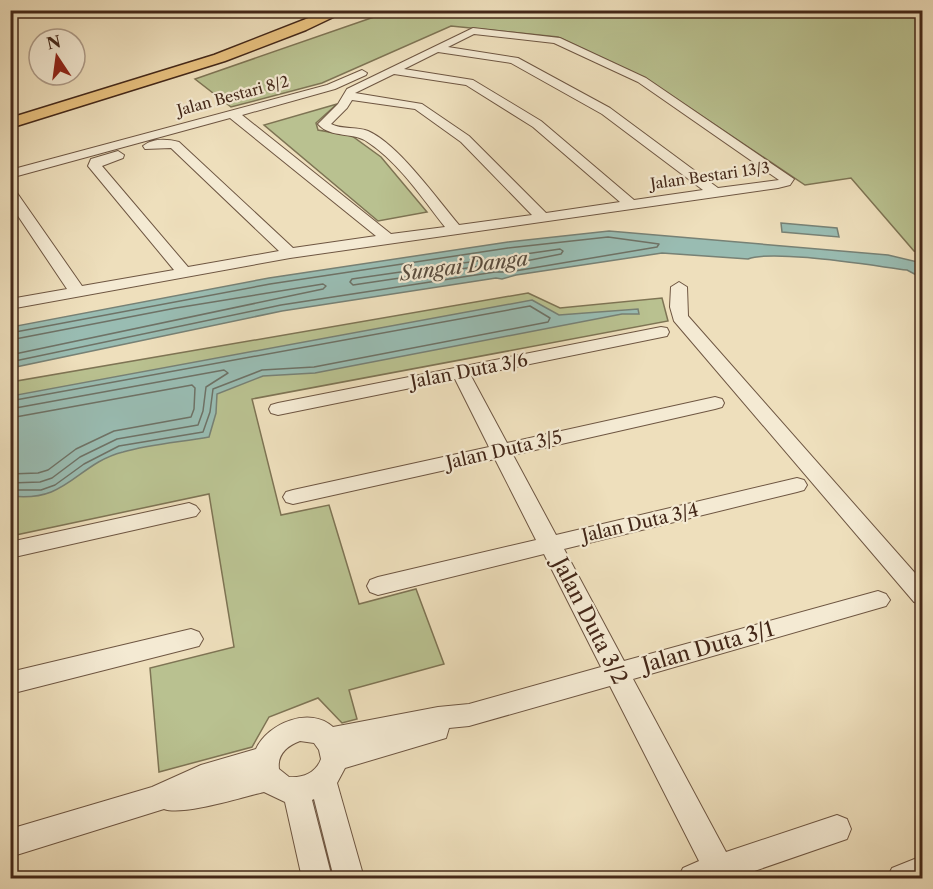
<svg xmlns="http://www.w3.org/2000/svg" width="933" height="889" viewBox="0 0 933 889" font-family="'Libre Caslon Text',serif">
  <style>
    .green { fill: #b9c190; stroke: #7e7454; stroke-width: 1.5 }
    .water { fill: #99bcb2; stroke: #778175; stroke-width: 1.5 }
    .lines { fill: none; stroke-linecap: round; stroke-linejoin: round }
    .shore { stroke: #6e7266; stroke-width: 1.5 }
    .minor-casing { stroke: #6e5642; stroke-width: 2 }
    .highway-casing { stroke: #442819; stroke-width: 3 }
    .minor { fill: #f4ead3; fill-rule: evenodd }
    .highway { fill: #e7c07e; fill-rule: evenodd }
    .labels { text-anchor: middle; stroke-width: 4.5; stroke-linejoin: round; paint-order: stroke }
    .far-street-label { font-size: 15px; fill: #442819; stroke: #f4ead3 }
    .street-label { font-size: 18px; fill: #442819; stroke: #f4ead3 }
    .water-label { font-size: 20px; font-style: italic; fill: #594d3f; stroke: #f4ead3 }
    .near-street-label { font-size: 21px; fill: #442819; stroke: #f4ead3 }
  </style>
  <rect width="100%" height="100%" fill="#eedfbc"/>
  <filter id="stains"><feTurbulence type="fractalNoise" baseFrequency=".00333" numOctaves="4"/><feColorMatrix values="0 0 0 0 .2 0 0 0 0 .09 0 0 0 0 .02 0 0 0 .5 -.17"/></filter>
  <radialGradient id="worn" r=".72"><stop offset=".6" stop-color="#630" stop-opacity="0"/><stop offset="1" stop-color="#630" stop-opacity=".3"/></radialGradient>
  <g class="green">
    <path d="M388 11H922V253L914 251 851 178 805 185 645 78 558 37 451 26 322 83 231 107 195 79 374 17Z"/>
    <path d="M337 104 316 123 318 130 352 136 381 157 427 212 378 221 264 125Z"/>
    <path d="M528 293 560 308 662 298 668 321 252 399 281 515 329 505 359 604 416 589 444 664 349 690 357 719 342 723 318 698 269 717 252 747 159 772 150 668 234 647 209 494 11 536V382Z"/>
  </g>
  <g class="water">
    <path d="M781 223 837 228 839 237 782 232Z"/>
    <path d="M609 231 888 255 922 263V278L907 270C874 266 773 249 748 259L662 253 516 275 502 279 496 278 282 311 11 368V327L269 278 508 242Z"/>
    <path d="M532 300 559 315 638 309 639 314H622L315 373 263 376 217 394 216 413 209 437C181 442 150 444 123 452 76 464 68 503 11 496V396Z"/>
  </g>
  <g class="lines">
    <g class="shore">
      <path d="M560 249 563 251 561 254 506 265 494 264 353 285 350 282 352 279Z"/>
      <path d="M10 333 270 284 508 248 608 237 659 244 657 247 509 272H495L281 305 10 362"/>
      <path d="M10 340 176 308 323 284 326 286 323 289 10 355"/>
      <path d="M10 401 530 306 550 318 548 322 314 367 262 370 213 389 210 412 203 432 119 446 84 464 55 485 41 490H10"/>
      <path d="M10 409 224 370 228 373 206 387 203 411 198 425 117 439 80 457 52 478 40 482 10 483"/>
      <path d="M10 418 192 385 195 388 194 409 191 417 114 431 76 449 48 470 38 473 10 474"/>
    </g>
    <defs>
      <g id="minor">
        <path d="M10 10H17L10 15Z"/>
        <path d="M473 28 560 38 646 78 794 179 790 185 778 188 290 258 10 309V299L67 289 10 204V189L15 190 82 286 174 270 88 166 91 159 118 151 124 155 123 158 102 166 188 267 279 251 171 148 145 149 143 146C153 138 167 139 179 142L293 248 376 236 230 118 10 178V170L327 85 362 70 367 73 366 75 335 89 242 115 391 234 445 227C422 198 400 164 369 143 354 131 331 139 318 124L338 104 347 89ZM474 34 554 43 638 82 779 180 718 188 610 108 518 58 448 47ZM438 52 511 63 602 114 703 190 634 200 541 121 473 80 404 69ZM394 74 466 85 533 127 620 202 546 213 469 136 422 104 355 93ZM352 100 415 109 461 142 532 215 459 225C437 199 398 144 368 131 356 126 342 130 331 124L347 108Z"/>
        <path d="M679 282 687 287 688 316 922 581V605L914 602 674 321 670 307 671 287Z"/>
        <path d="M661 327 667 328 669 332 667 336 471 376 507 443 715 397 722 399 724 403 722 407 715 409 513 455 556 535 797 478 804 480 807 485 804 490 797 492 564 549 624 661 878 591 886 594 890 600 886 606 633 679 726 852 837 815 847 819 851 829 847 839 734 878H678L683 868 699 861 610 686 469 726 449 728 446 738 345 768 337 783 364 878H334L314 799 312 800 332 878H302L285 802 264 792C243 797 183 816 164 809L10 857V829L152 787 201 765 256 749C268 723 310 706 333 727L438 707 469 704 601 667 544 554 378 595 370 592 367 586 370 580 378 577 536 540 495 459 293 504 286 502 283 497 286 492 293 490 489 447 455 379 278 415 271 413 269 409 271 405 278 403ZM300 741 314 743 319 750 321 759C316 773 303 778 289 777L279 769C277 754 287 746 300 741Z"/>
        <path d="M189 503 196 506 200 511 196 516 10 558V542Z"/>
        <path d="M191 629 199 632 203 639 199 646 10 694V672Z"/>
        <path d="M922 856V878H887L892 868Z"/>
      </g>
      <path id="highway" d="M329 10H348L306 30 225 61 10 128V118L214 55Z"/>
    </defs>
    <use href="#minor" class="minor-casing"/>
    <use href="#highway" class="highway-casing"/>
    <use href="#minor" class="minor"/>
    <use href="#highway" class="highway"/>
  </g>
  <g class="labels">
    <g class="far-street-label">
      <text transform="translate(233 96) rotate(-15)" y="5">Jalan Bestari 8/2</text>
      <text transform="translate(710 176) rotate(-8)" y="5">Jalan Bestari 13/3</text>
    </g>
    <g class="street-label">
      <text transform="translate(469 371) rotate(-11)" y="6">Jalan Duta 3/6</text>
      <text transform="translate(504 450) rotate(-13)" y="6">Jalan Duta 3/5</text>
      <text transform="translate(640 523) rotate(-13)" y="6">Jalan Duta 3/4</text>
    </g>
    <g class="water-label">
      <text transform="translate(464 266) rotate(-7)" y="7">Sungai Danga</text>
    </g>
    <g class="near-street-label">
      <text transform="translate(590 621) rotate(63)" y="7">Jalan Duta 3/2</text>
      <text transform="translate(708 647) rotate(-16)" y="7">Jalan Duta 3/1</text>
    </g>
  </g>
  <rect width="933" height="889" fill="none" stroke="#eedfbc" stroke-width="36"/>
  <rect x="12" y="12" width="909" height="865" fill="none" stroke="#442819" stroke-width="3"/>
  <rect x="18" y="18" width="897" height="853" fill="none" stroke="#442819" stroke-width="1.5"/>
  <g transform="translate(57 57) rotate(347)"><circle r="28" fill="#f4ead3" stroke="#ae9c89" stroke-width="1.5"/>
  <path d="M0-4.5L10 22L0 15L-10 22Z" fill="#8f2418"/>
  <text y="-9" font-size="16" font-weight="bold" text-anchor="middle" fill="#442819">N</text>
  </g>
  <rect width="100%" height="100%" filter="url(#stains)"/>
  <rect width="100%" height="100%" fill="url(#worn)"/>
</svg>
